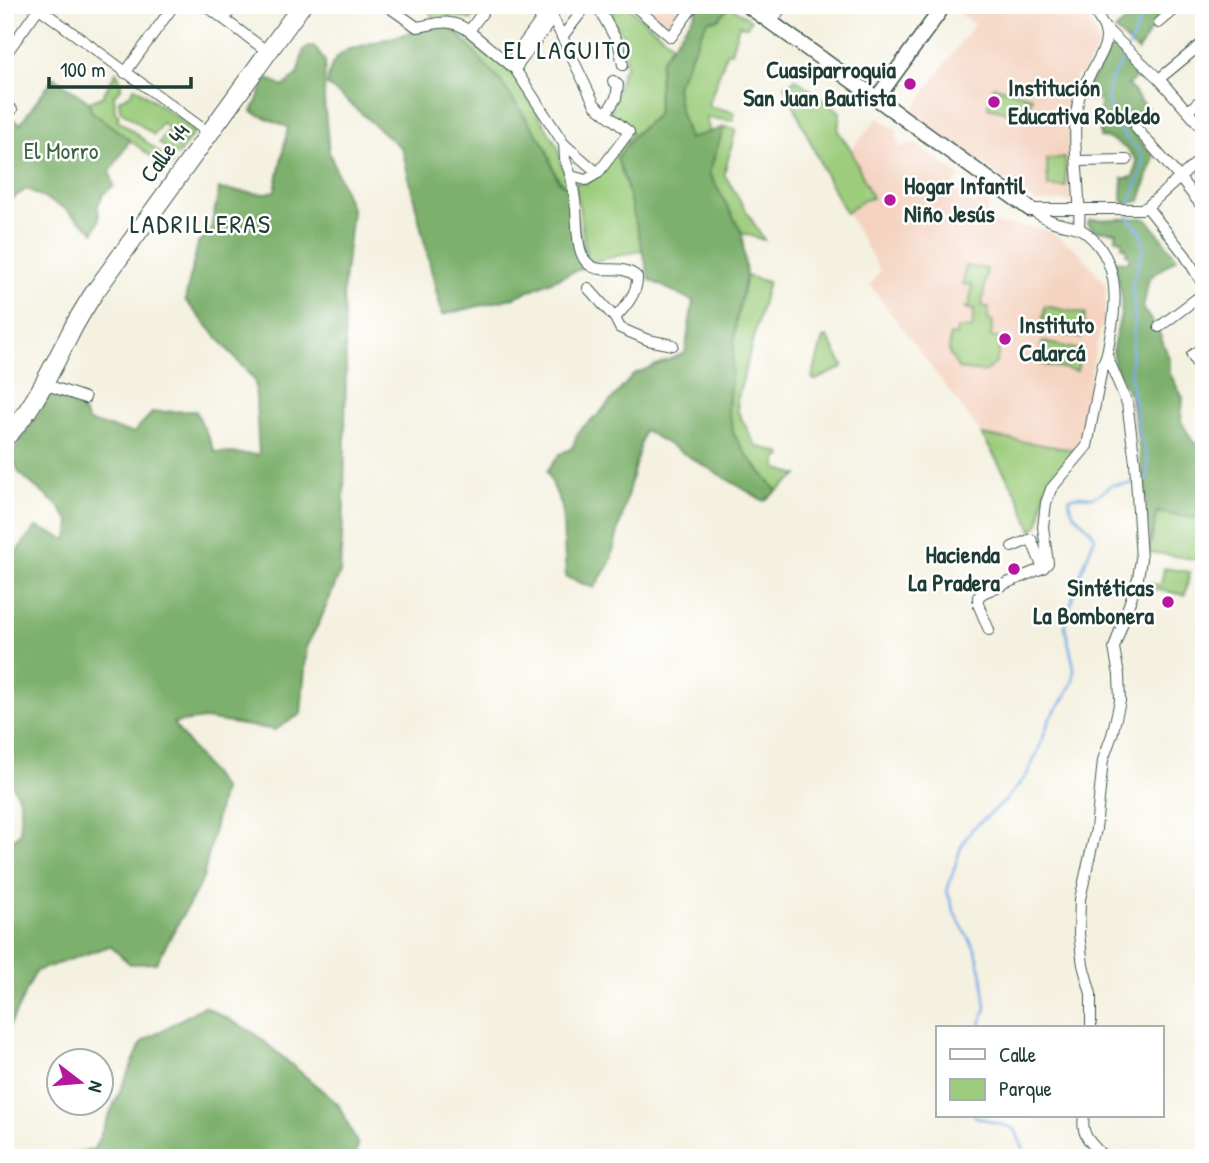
<svg xmlns="http://www.w3.org/2000/svg" width="1209" height="1163" viewBox="0 0 1209 1163" font-family="'Patrick Hand',sans-serif">
  <style>
    .built { fill: #f4d3c0 }
    .green { fill: #9ccc7c; stroke: #5e8458; stroke-width: 2 }
    .forest { fill: #7db06c; stroke: #4e7650; stroke-width: 2 }
    .lines { fill: none; stroke-linecap: round; stroke-linejoin: round }
    .stream { stroke: #78ace5; stroke-width: 2.5 }
    .street-casing { stroke: #3f584e; stroke-width: 12 }
    .secondary-casing { stroke: #3f584e; stroke-width: 17 }
    .highway-casing { stroke: #3f584e; stroke-width: 20 }
    .street { stroke: #fff; stroke-width: 10 }
    .secondary { stroke: #fff; stroke-width: 14 }
    .highway { stroke: #fff; stroke-width: 18 }
    .poi-dot { fill: #b5179e; stroke: #fff; stroke-width: 2.5 }
    .labels { text-anchor: middle; stroke-width: 5; stroke-linejoin: round; paint-order: stroke }
    .poi-label { font-size: 24px; font-weight: bold; fill: #1f3d34; stroke: #fff; text-anchor: end }
    .park-label { font-size: 24px; fill: #3e6146; stroke: #fff }
    .street-label { font-size: 24px; fill: #1f3d34; stroke: #fff }
    .neighbourhood-label { font-size: 26px; letter-spacing: 2px; fill: #1f3d34; stroke: #fff }
  </style>
  <rect width="100%" height="100%" fill="#fff"/>
  <filter id="ink" filterUnits="userSpaceOnUse"><feTurbulence type="fractalNoise" baseFrequency=".0143" numOctaves="2"/><feDisplacementMap in="SourceGraphic" scale="14" xChannelSelector="R" yChannelSelector="G"/><feConvolveMatrix kernelMatrix="1 2 1 2 8 2 1 2 1" color-interpolation-filters="sRGB"/></filter>
  <filter id="wash" filterUnits="userSpaceOnUse"><feTurbulence type="fractalNoise" baseFrequency=".00686" numOctaves="4" result="noise"/><feDisplacementMap in="SourceGraphic" scale="28" xChannelSelector="R" yChannelSelector="G"/><feGaussianBlur stdDeviation="1.57" result="paint"/><feColorMatrix in="noise" values="0 0 0 0 0 0 0 0 0 0 0 0 0 0 0 0 0 1.4 0 .05"/><feComposite in="paint" operator="in"/></filter>
  <g filter="url(#wash)">
    <rect width="100%" height="100%" fill="#f4f1e0"/>
    <g class="built">
      <path d="M657 5H681L686 9 671 29 650 14Z"/>
      <path d="M950 5H1083L1099 45 1082 77 1076 76 1068 115 1076 197 1075 201 1035 202 910 113 974 24Z"/>
      <path d="M878 118 896 130 899 147 916 143 926 152 927 151 961 176 951 188 974 205 984 192 989 195 987 223 1047 229 1079 252 1106 284 1105 312 1092 366 1080 451 982 435 870 285 880 271 827 178Z"/>
    </g>
    <g class="green">
      <path d="M437 5H482L471 20 454 16 434 19 430 14Z"/>
      <path d="M620 5H626L672 44 661 62 657 115 636 133 617 158 626 184 643 250 592 262 587 257 575 182 585 184 632 133 610 113 623 70 626 67 623 36 611 16Z"/>
      <path d="M730 6 751 20 747 27 739 25 731 52H727L708 106 734 112V121L706 118 710 133 689 140 678 103 676 87 705 25 709 20 718 19Z"/>
      <path d="M449 27 466 35 512 72 558 147 560 160 569 189C550 175 554 160 542 142 515 100 486 61 449 27Z"/>
      <path d="M116 72 121 81V89L114 95 115 112 119 115 117 119 173 163 168 169 91 111 89 102 102 97Z"/>
      <path d="M796 79 840 112 838 131 851 150 872 198 862 201 846 213 827 178 785 86Z"/>
      <path d="M993 86 1032 97 1026 117 988 107Z"/>
      <path d="M135 87 195 131 177 156 159 143 169 128 162 123 154 135 120 110 119 100 130 95Z"/>
      <path d="M724 127 736 129 724 174 764 240 742 233 709 173Z"/>
      <path d="M1065 158 1066 187H1048L1047 159Z"/>
      <path d="M965 266 987 269 982 306 989 307 988 320 993 321 991 337 1002 339 996 363 984 372 959 369 949 353 950 335 956 336 957 328 972 329 974 310 965 308V307H969L972 285 963 284Z"/>
      <path d="M746 276 768 282 737 401 738 412 756 446 781 453 782 456 778 458 776 464 778 469 798 475 777 491 748 457 734 435 728 409 736 322Z"/>
      <path d="M1045 306 1085 314 1081 338 1041 330Z"/>
      <path d="M825 337 828 338 843 365 842 368 815 380 812 378 823 338Z"/>
      <path d="M1043 342 1081 350 1077 371 1039 364Z"/>
      <path d="M982 435 1080 451 1045 489 1039 524 1032 531 1018 496Z"/>
      <path d="M1157 512 1204 520V536L1200 560 1149 552Z"/>
      <path d="M1164 568 1190 572 1185 595 1144 587 1145 583 1161 585Z"/>
    </g>
    <g class="forest">
      <path d="M701 5 730 6 718 19 709 20 705 25 676 87 679 107 689 139 724 127 709 173 742 233 746 276 736 322 728 409 734 435 748 457 777 491 764 501 644 430 610 563 594 588 566 577 562 507 547 471 560 454 572 448 579 430 599 414 634 374 685 353 693 301 650 280 626 184 617 158 636 133 657 115 661 61Z"/>
      <path d="M1128 5H1150L1160 15 1138 51 1115 30 1132 16Z"/>
      <path d="M449 27 463 40 501 82 545 146 558 181 569 189 587 266 512 298 442 315 402 149 345 99 327 85C330 67 331 60 347 50L419 30Z"/>
      <path d="M314 46 325 61 324 101 329 152 352 211 343 292 346 366 344 505 340 573 320 621 307 645 301 714 275 730 205 719 173 723 223 789 203 879 156 963 130 964 110 946 36 971 5 1035V847L20 833V801L5 769V576L7 571 5 566 36 527 68 540 70 522 58 506 19 473 12 454 53 391 75 399 89 422 133 433 153 412 196 411 215 452 259 455 255 381 185 300 198 243 211 230 219 189 263 194 275 191 288 127 252 112 267 78 283 87 297 75 304 49Z"/>
      <path d="M1111 48 1119 50 1142 72 1128 85 1149 111 1130 129 1154 157 1140 201 1125 204 1122 200V178H1130L1134 175 1137 161C1129 149 1114 138 1100 137V100L1082 99 1088 85Z"/>
      <path d="M54 77 89 102 91 111 130 140 110 172 114 186 103 194 98 205 99 220 94 232 64 208 27 189 7 202 5 205V124L10 117 20 124Z"/>
      <path d="M1142 218 1148 220 1177 258 1149 278 1143 309 1158 330 1170 361V374L1183 398 1181 421 1193 442 1204 447V520L1157 512 1149 552 1150 532 1145 511 1147 506 1136 426 1131 399 1114 363 1113 347 1121 314 1122 297 1114 261 1129 262V255L1126 254V247H1122V240L1116 239V232L1093 230 1088 223 1089 220Z"/>
      <path d="M204 1006 254 1033 338 1104 358 1145 354 1158H46L94 1149 142 1042Z"/>
    </g>
    <g class="lines">
      <g class="stream">
        <path d="M1129 48 1142 15 1140 5"/>
        <path d="M979 1028 986 1007 982 975 976 951 955 914 947 891 961 847 971 830 1005 801 1026 776 1038 751 1050 718 1064 699 1073 681 1074 667 1065 627 1075 588 1095 537C1087 522 1070 518 1069 499L1076 496 1093 497 1101 493 1112 485 1129 484 1147 479 1148 460 1138 428 1130 373 1135 319 1132 285 1143 249 1142 233 1130 220C1130 214 1129 205 1131 199 1134 187 1146 170 1142 158 1140 149 1131 144 1125 137 1112 120 1102 99 1112 77 1116 69 1123 62 1127 54"/>
        <path d="M974 1116 1015 1129 1027 1158"/>
      </g>
    </g>
  </g>
  <g filter="url(#ink)">
    <g class="lines">
      <defs>
        <g id="street">
          <path d="M205 5 268 52"/>
          <path d="M386 5 417 27C437 24 451 17 469 31L515 69 564 144 598 173"/>
          <path d="M536 5 553 18 595 105 629 132 598 173 586 180 571 176 565 159 564 144"/>
          <path d="M597 5 619 45 623 65"/>
          <path d="M633 5 671 37 694 5"/>
          <path d="M1091 5 1104 27 1159 79 1204 130"/>
          <path d="M39 8 210 134"/>
          <path d="M224 19 234 5"/>
          <path d="M771 23 783 5"/>
          <path d="M1159 23 1180 5"/>
          <path d="M469 31 488 5"/>
          <path d="M562 37 587 5"/>
          <path d="M5 55 41 5"/>
          <path d="M509 64 546 13"/>
          <path d="M515 69 553 18"/>
          <path d="M125 73 174 5"/>
          <path d="M1159 79 1204 42"/>
          <path d="M5 105 12 110"/>
          <path d="M1188 111 1204 97"/>
          <path d="M606 114 616 98 618 85 613 81"/>
          <path d="M1136 128 1179 177 1204 209"/>
          <path d="M1077 161 1127 160"/>
          <path d="M571 176C573 187 575 198 576 209 578 229 574 267 601 269 615 270 627 267 637 277 638 293 625 307 615 318L620 328 648 340 673 345"/>
          <path d="M1147 207 1185 255 1204 286"/>
          <path d="M1031 209H1142L1147 207 1204 156"/>
          <path d="M1079 228C1082 188 1070 141 1078 102 1082 81 1106 55 1106 38 1106 34 1105 31 1104 27"/>
          <path d="M588 288 615 318"/>
          <path d="M1159 327 1204 293"/>
          <path d="M1204 346 1192 355 1204 378"/>
          <path d="M44 384 85 398"/>
          <path d="M1012 547 1031 539 1043 568"/>
          <path d="M989 630 978 604V597L983 593 1043 568 1048 563 1043 527 1046 503 1051 489 1087 446 1103 363C1108 355 1108 347 1110 337 1118 299 1119 259 1085 232 1076 225 1065 226 1054 222 1046 219 1038 214 1030 209"/>
          <path d="M1091 1028V994L1083 965 1079 934 1080 899 1096 829 1103 760 1112 735 1120 701 1119 675 1114 648 1138 578 1141 559 1135 462 1127 403 1107 356"/>
          <path d="M1084 1116C1080 1136 1092 1144 1105 1158"/>
        </g>
        <g id="secondary">
          <path d="M747 5 1030 209"/>
          <path d="M877 98 940 11 933 5"/>
        </g>
        <path id="highway" d="M5 438C34 409 50 371 69 336 76 321 85 307 94 293L302 5"/>
      </defs>
      <use href="#street" class="street-casing"/>
      <use href="#secondary" class="secondary-casing"/>
      <use href="#highway" class="highway-casing"/>
      <use href="#street" class="street"/>
      <use href="#secondary" class="secondary"/>
      <use href="#highway" class="highway"/>
    </g>
  </g>
  <g class="poi-dot">
    <circle cx="910" cy="84" r="7"/>
    <circle cx="994" cy="102" r="7"/>
    <circle cx="890" cy="200" r="7"/>
    <circle cx="1005" cy="339" r="7"/>
    <circle cx="1014" cy="569" r="7"/>
    <circle cx="1168" cy="602" r="7"/>
  </g>
  <g class="labels">
    <g class="poi-label">
      <text x="896" y="78">Cuasiparroquia<tspan x="896" dy="28">San Juan Bautista</tspan></text>
      <text x="1008" y="96" text-anchor="start">Institución<tspan x="1008" dy="28">Educativa Robledo</tspan></text>
      <text x="904" y="194" text-anchor="start">Hogar Infantil<tspan x="904" dy="28">Niño Jesús</tspan></text>
      <text x="1019" y="333" text-anchor="start">Instituto<tspan x="1019" dy="28">Calarcá</tspan></text>
      <text x="1000" y="563">Hacienda<tspan x="1000" dy="28">La Pradera</tspan></text>
      <text x="1154" y="596">Sintéticas<tspan x="1154" dy="28">La Bombonera</tspan></text>
    </g>
    <g class="park-label">
      <text x="61" y="159">El Morro</text>
    </g>
    <g class="street-label">
      <text transform="translate(165 153) rotate(-54)" y="8">Calle 44</text>
    </g>
    <g class="neighbourhood-label">
      <text x="568" y="59">EL LAGUITO</text>
      <text x="201" y="233">LADRILLERAS</text>
    </g>
  </g>
  <rect width="1209" height="1163" fill="none" stroke="#fff" stroke-width="28"/>
  <rect x="936" y="1026" width="228" height="91" fill="#ffffff" stroke="#a5b1ae" stroke-width="2"/>
  <rect x="950" y="1049" width="35" height="10" fill="#ffffff" stroke="#a5b1ae" stroke-width="2"/>
  <text x="999" y="1062" font-size="21" fill="#1f3d34">Calle</text>
  <rect x="950" y="1079" width="35" height="21" fill="#9ccc7c" stroke="#a5b1ae" stroke-width="2"/>
  <text x="999" y="1096" font-size="21" fill="#1f3d34">Parque</text>
  <g transform="translate(80 1082) rotate(106)"><circle r="33" fill="#ffffff" stroke="#a5b1ae" stroke-width="2"/>
  <path d="M0-5L12 26L0 18L-12 26Z" fill="#b5179e"/>
  <text y="-10" font-size="19" font-weight="bold" text-anchor="middle" fill="#1f3d34">N</text>
  </g>
  <path d="M49 77v10h142v-10" fill="none" stroke="#1f3d34" stroke-width="3.5"/>
  <text x="60" y="77" font-size="21" fill="#1f3d34" stroke="#ffffff" stroke-width="5" paint-order="stroke">100 m</text>
</svg>
